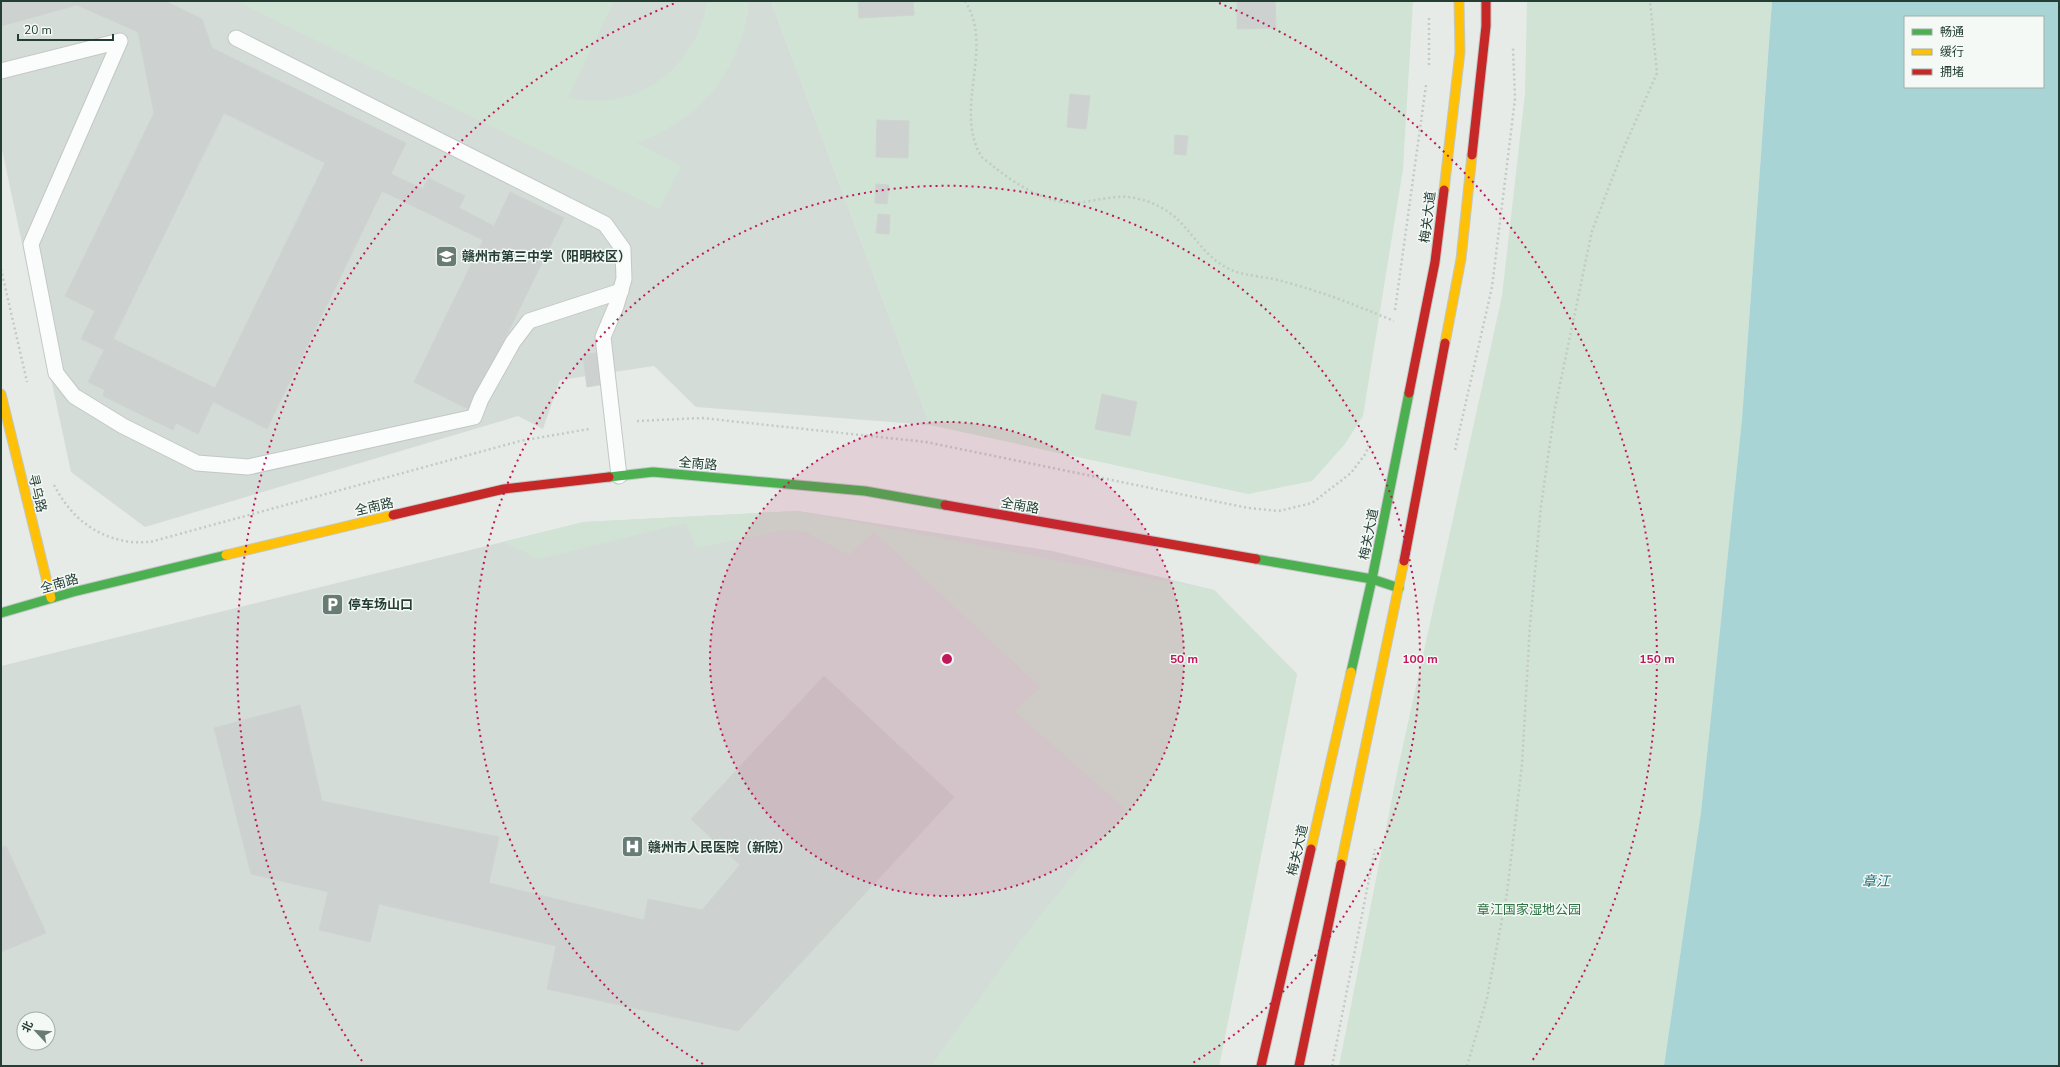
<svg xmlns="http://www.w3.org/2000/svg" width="2060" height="1067" viewBox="0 0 2060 1067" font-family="'Nunito Sans','Noto Sans SC',sans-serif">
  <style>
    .built { fill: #d4dcd8; fill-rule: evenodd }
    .green { fill: #d0e3d4 }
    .water { fill: #a8d4d6; fill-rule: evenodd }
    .building { fill: #cdd2d0; stroke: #ced4d1; fill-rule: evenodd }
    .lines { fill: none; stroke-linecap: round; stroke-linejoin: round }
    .lane-casing { stroke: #c3c8c5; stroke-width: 17 }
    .fast-casing { stroke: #c1c8c5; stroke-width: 11 }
    .slow-casing { stroke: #c1c8c5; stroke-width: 11 }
    .jam-casing { stroke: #c1c8c5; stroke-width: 11 }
    .path { stroke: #c2cac6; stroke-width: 2.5; stroke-dasharray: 2 3; stroke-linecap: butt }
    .lane { stroke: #fbfcfc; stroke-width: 15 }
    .fast { stroke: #4caf50; stroke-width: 9 }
    .slow { stroke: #ffc107; stroke-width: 9 }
    .jam { stroke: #c62828; stroke-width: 9 }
    .ring { fill: none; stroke: #c2185b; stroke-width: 2; stroke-dasharray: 2 4 }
    .labels { text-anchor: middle; stroke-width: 3; stroke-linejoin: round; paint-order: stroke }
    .street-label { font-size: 13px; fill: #243e35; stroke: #f4f9f6 }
    .poi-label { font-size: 13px; font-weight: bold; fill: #243e35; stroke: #f4f9f6; text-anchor: start }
    .park-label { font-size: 13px; fill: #2f7345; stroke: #f4f9f6 }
    .water-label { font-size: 14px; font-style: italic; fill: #206f78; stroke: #f4f9f6 }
    .centre { fill: #c2185b; stroke: #f4f9f6; stroke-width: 2 }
    .ring-label { font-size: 12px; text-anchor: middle; font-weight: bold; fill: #c2185b; stroke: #f4f9f6; stroke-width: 3; stroke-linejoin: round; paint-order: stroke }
  </style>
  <rect width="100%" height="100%" fill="#e6ebe8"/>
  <g class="built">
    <path d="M1 1H771L930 425 696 407 654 366 560 380 543 429 518 416 145 527 71 472 1 145Z"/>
    <path d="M798 511 1052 551 1214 590 1297 674 1219 1066H1V666L584 522ZM24 1019H48V1043H24Z"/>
  </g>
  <g class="green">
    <path d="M236 1H614L568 97C634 115 698 67 707 1H749C746 46 720 93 683 119 669 129 653 136 637 143L681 166 659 209Z"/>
    <path d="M771 1H1413L1403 169 1363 416 1345 444 1312 481 1248 494 930 425Z"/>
    <path d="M1527 1H1772L1742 419 1701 812 1664 1066H1339L1397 773 1502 296 1525 94Z"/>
    <path d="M798 511 1214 590 1297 674 1219 1066H931L1024 936 1125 809 1014 711 1040 687 874 532 849 555 807 533 785 530 696 548 686 523 539 559 503 542 584 522Z"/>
  </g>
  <path class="water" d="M1772 1H2059V1066H1664L1701 812 1742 419ZM1905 17H2043V87H1905Z"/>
  <g class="building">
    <path d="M1 1H165L202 19 212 48 406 143 391 174 423 189 428 178 465 196 459 208 494 226 510 192 564 218 470 410 414 382 483 240 382 191 267 429 213 402 198 434 176 423 173 430 103 396 105 390 88 382 104 350 81 339 95 311 65 296 154 113 138 32 77 5 1 26ZM224 113 325 163 215 388 113 339Z"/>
    <path d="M858 1H913L914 15 859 18Z"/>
    <path d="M1237 1H1275L1276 28 1237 29Z"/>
    <path d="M1070 94 1090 96 1086 129 1067 127Z"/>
    <path d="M877 120 909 121 908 158 876 157Z"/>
    <path d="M1175 135 1188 136 1186 155 1174 154Z"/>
    <path d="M876 184 889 185 887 204 875 203Z"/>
    <path d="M878 214 890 215 889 234 876 233Z"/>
    <path d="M602 352 605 384 587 387 583 355Z"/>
    <path d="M1102 394 1137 402 1130 436 1095 429Z"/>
    <path d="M824 676 954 797 738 1031 547 989 556 946 379 904 370 942 319 930 328 892 251 874 214 728 300 705 322 801 499 837 489 883 644 920 648 899 702 910 740 865 691 819Z"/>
    <path d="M6 846 46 933 1 952V848Z"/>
  </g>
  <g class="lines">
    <defs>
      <g id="lane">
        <path d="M236 38 605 224 623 249 624 279 616 306 603 337 619 476"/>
        <path d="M1 71 120 41 31 244 56 373 74 396 123 426 197 463 248 467 474 417 481 399 513 342 529 321 621 291"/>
      </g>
      <g id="fast">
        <path d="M609 477 653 472 865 491 945 505"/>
        <path d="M1256 559 1372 579 1399 588"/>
        <path d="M1 613 73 592 226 555"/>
        <path d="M1351 672 1372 579 1409 393"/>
      </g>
      <g id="slow">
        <path d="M1444 190 1460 52 1459 1"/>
        <path d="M1445 343 1461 259 1472 155"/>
        <path d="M1 394 51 598"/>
        <path d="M226 555 393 515"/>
        <path d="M1311 849 1351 672"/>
        <path d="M1341 864 1404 561"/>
      </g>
      <g id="jam">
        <path d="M1472 155 1486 26V1"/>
        <path d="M1409 393 1435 262 1444 190"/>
        <path d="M945 505 1256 559"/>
        <path d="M393 515 504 489 609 477"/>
        <path d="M1404 561 1445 343"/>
        <path d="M1261 1066 1311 849"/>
        <path d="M1299 1066 1341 864"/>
      </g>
    </defs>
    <use href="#lane" class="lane-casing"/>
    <use href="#fast" class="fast-casing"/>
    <use href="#slow" class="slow-casing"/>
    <use href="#jam" class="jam-casing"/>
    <g class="path">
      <path d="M965 1C995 48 953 108 981 156 984 160 990 163 993 166 1015 184 1048 205 1077 203 1096 201 1120 193 1139 199 1152 202 1164 208 1175 217 1195 235 1207 261 1234 271 1246 276 1270 277 1285 282 1323 292 1358 306 1394 321"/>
      <path d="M1429 65V16"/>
      <path d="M1 269 27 382"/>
      <path d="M1395 310 1426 85"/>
      <path d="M637 421 702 418 926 442 1248 508 1279 511 1312 503 1351 473 1366 453 1369 444"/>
      <path d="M1455 450 1492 287 1515 99 1513 48"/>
      <path d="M54 485C69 514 92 535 125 541 133 543 142 542 150 542L520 441 589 429"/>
      <path d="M1332 1066 1375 849"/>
      <path d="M1467 1066 1487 998 1507 893 1522 764 1530 625 1541 506 1555 408 1592 231 1625 145 1657 73 1650 1"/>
    </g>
    <use href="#lane" class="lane"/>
    <use href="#fast" class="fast"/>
    <use href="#slow" class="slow"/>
    <use href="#jam" class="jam"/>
  </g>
  <circle cx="947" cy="659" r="237" fill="#c2185b" fill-opacity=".12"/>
  <g class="ring">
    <circle cx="947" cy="659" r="237"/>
    <path d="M703 1064A473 473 0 1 1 1191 1064"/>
    <path d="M362 1061A710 710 0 0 1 675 3M1219 3A710 710 0 0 1 1532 1061"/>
  </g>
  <defs>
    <symbol id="school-square" viewBox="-11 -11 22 22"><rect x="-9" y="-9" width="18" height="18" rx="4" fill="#687b74" stroke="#f4f9f6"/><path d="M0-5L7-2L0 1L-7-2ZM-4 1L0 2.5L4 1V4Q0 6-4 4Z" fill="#fff"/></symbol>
    <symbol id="parking-square" viewBox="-11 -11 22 22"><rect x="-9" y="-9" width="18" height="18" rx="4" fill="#687b74" stroke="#f4f9f6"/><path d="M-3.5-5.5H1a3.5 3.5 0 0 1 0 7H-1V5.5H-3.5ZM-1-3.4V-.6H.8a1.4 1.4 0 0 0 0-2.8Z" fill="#fff"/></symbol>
    <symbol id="hospital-square" viewBox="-11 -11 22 22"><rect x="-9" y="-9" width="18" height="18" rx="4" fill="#687b74" stroke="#f4f9f6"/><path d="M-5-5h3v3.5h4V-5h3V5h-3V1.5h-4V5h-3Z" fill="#fff"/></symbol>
  </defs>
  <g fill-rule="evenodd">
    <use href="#school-square" x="434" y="244" width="25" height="25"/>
    <use href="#parking-square" x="320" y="592" width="25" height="25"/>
    <use href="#hospital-square" x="620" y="834" width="25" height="25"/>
  </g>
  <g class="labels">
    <g class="street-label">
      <text transform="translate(1427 217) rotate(-83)" y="5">梅关大道</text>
      <text transform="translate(698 463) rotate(5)" y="5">全南路</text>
      <text transform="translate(38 493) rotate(76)" y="5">寻乌路</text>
      <text transform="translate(1020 505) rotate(10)" y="5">全南路</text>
      <text transform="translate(374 506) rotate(-13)" y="5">全南路</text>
      <text transform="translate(1368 534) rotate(-79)" y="5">梅关大道</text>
      <text transform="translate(59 583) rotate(-16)" y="5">全南路</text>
      <text transform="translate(1297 850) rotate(-77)" y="5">梅关大道</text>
    </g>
    <g class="poi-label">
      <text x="462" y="261">赣州市第三中学（阳明校区）</text>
      <text x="348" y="609">停车场山口</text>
      <text x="648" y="852">赣州市人民医院（新院）</text>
    </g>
    <g class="park-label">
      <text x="1529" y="914">章江国家湿地公园</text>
    </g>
    <g class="water-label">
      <text x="1876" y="886">章江</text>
    </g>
  </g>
  <circle cx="947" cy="659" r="6" class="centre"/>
  <g class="ring-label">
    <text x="1184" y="663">50 m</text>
    <text x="1420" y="663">100 m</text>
    <text x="1657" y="663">150 m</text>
  </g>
  <rect width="2060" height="1067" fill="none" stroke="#243e35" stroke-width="4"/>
  <rect x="1904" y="16" width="140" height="72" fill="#f4f9f6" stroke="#a1aea9"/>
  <rect x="1912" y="29" width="20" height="6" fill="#4caf50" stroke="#a1aea9"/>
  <text x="1940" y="36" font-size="12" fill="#243e35">畅通</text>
  <rect x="1912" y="49" width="20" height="6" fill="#ffc107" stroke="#a1aea9"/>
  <text x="1940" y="56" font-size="12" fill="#243e35">缓行</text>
  <rect x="1912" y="69" width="20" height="6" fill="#c62828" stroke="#a1aea9"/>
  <text x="1940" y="76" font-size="12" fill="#243e35">拥堵</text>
  <g transform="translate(36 1031) rotate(296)"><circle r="19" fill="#f4f9f6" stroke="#a1aea9"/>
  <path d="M0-3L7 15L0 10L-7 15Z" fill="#687b74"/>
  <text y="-6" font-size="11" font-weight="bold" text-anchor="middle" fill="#243e35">北</text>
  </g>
  <path d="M18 34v6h95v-6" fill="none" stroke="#243e35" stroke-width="2"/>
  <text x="24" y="34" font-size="12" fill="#243e35" stroke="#f4f9f6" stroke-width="3" paint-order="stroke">20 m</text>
</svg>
